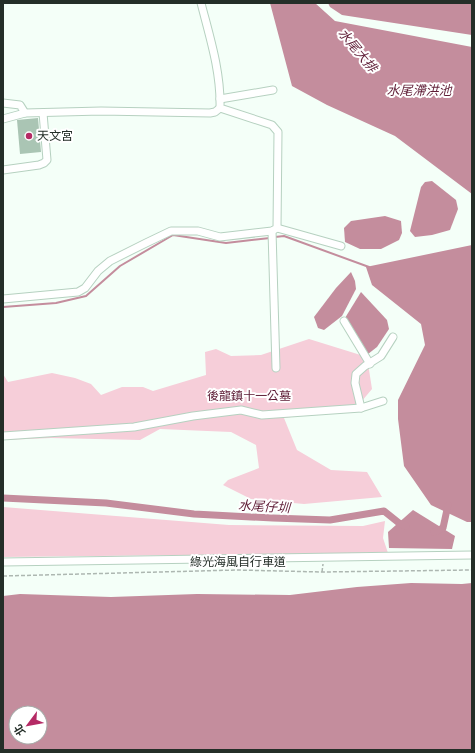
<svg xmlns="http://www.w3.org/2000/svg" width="475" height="753" viewBox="0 0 475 753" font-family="Montserrat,'Noto Sans TC',sans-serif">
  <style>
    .green { fill: #f6ced9 }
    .water { fill: #c48d9d; fill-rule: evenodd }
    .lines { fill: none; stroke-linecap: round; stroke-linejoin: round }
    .stream { stroke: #c48d9d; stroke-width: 2 }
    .canal { stroke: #c48d9d; stroke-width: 7 }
    .building { fill: #aac5b4 }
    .minor-casing { stroke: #b6d1c0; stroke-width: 9 }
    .path { stroke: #adb7b1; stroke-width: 1.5; stroke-dasharray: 4 2; stroke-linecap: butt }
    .minor { stroke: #fff; stroke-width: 7 }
    .poi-dot { fill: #b52a65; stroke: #fff; stroke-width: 1.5 }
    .labels { text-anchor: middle; stroke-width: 4; stroke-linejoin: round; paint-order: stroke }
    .poi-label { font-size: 12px; fill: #242e28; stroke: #fff; text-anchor: start }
    .park-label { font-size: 12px; fill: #591731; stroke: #fff }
    .street-label { font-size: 12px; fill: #242e28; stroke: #fff }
    .water-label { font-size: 13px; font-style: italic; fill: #5f1d36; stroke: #fff }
  </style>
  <rect width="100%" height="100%" fill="#f4fff8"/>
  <g class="green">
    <path d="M309 339 367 357 372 389 356 408 284 418 297 450 331 470 367 472 382 497 304 504 251 499 223 485 228 480 259 468 256 445 231 432 160 429 140 440 51 438 3 440V374L8 382 52 373 75 378 91 384 101 395 122 387H143L153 391 206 375 205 352 216 349 231 356 261 355Z"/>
    <path d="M3 507 229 525 363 526 385 521 383 538 388 553 3 557Z"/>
  </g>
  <g class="water">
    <path d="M270 3H315L335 21 472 47V194L395 136 327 105 292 86Z"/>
    <path d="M328 3H472V35L342 15 330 7Z"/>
    <path d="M432 181 456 200 458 209 450 230 432 235 415 237 410 231 421 187 425 182Z"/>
    <path d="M385 216 401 221 402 233 399 240 381 249H360L345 242 344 228 351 221Z"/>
    <path d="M472 245V522H467L431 505 404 466 398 419V400L425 345 421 324 372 285 366 267Z"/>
    <path d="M351 272 355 281 356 289 342 316 324 330 318 328 314 317 336 288Z"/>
    <path d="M361 292 387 320 389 329 377 347 368 354 345 318Z"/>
    <path d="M413 510 455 536 452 549 389 548 388 532Z"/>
    <path d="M411 583 462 584 472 583V750H3V596L20 594 111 597 197 594 290 595 357 587ZM16 713H40V737H16Z"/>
  </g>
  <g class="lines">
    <g class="stream">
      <path d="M275 237 284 236 369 267"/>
      <path d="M3 307 56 303 86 296 120 266 173 235 226 243 270 238"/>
    </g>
    <g class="canal">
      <path d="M3 498 106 503 194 514 273 518 330 520 384 511 399 523 406 526"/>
      <path d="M434 532 443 528 448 505"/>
    </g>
  </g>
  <path class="building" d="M38 118 41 152 20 154 17 120Z"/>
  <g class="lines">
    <defs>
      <g id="minor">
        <path d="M220 99 273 90"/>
        <path d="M3 103 20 105 25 113 101 111 210 113 215 112 220 108"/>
        <path d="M3 119 25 113"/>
        <path d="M3 170 39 165 44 163 47 160 43 113"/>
        <path d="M277 228 341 246"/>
        <path d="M272 231 276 368"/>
        <path d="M3 299 78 292 85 288 98 271 110 261 146 243 171 231H198L220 237 272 231 277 228 278 132 272 125 220 108C221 72 210 38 201 3"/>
        <path d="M344 321 370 364"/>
        <path d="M361 408 355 383 356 374 365 366 381 356 393 337"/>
        <path d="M3 436 134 427 193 416 241 410 262 415 361 408 383 401"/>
        <path d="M3 562 472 555"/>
      </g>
    </defs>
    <use href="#minor" class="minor-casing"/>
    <g class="path">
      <path d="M322 572 323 564"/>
      <path d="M3 576 237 570 322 572 472 570"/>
    </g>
    <use href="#minor" class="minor"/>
  </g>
  <circle class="poi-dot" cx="29" cy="136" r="4"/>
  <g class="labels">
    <g class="poi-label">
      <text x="37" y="140">天文宮</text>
    </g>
    <g class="park-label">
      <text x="249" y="400">後龍鎮十一公墓</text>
    </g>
    <g class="street-label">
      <text x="238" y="566">綠光海風自行車道</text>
    </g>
    <g class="water-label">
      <text transform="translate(358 50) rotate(50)" y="5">水尾大排</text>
      <text x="419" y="95">水尾滯洪池</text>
      <text transform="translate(264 506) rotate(3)" y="5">水尾仔圳</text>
    </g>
  </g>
  <rect width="475" height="753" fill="none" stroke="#242e28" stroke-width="8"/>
  <g transform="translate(28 725) rotate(238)"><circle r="19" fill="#ffffff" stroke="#a7aba9"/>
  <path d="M0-3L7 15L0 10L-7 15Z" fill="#b52a65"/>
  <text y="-6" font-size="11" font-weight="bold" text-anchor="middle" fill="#242e28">北</text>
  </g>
</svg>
